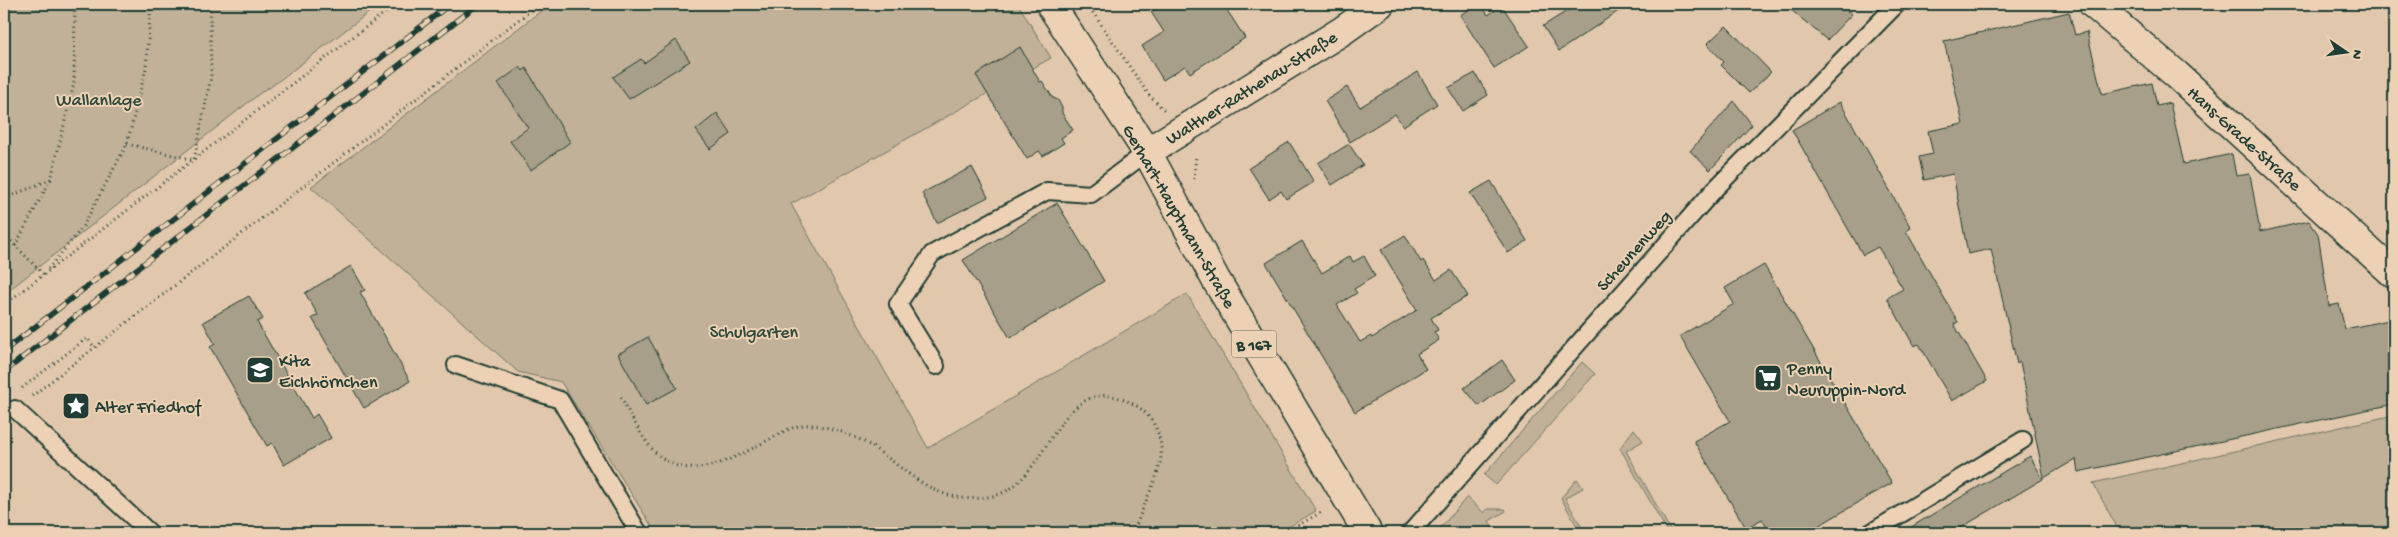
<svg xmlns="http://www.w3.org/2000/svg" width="2398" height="537" viewBox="0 0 2398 537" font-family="'Gochi Hand',sans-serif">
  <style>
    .green { fill: #c0b198; stroke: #707766 }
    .building { fill: #a79f89; stroke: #1f3d34 }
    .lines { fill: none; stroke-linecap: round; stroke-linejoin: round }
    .service-casing { stroke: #1f3d34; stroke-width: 20 }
    .minor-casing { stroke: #1f3d34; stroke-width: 31 }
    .primary-casing { stroke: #1f3d34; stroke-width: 31 }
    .path { stroke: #1f3d34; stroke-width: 3; stroke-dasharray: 1 4; stroke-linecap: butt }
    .service { stroke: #edd1b4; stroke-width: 16 }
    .minor { stroke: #edd1b4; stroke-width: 28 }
    .primary { stroke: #edd1b4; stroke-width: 28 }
    .rail-casing { stroke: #1f3d34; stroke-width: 5.5 }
    .rail { stroke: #edd1b4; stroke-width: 4; stroke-dasharray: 11; stroke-linecap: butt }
    .labels { text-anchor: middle; stroke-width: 4; stroke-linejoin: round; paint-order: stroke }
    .shield { fill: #edd1b4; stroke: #5d695a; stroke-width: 1 }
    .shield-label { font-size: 16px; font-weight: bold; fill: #1f3d34 }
    .street-label { font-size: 18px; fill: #1f3d34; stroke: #edd1b4 }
    .park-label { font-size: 18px; fill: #2f493e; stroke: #edd1b4 }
    .poi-label { font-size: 18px; fill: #1f3d34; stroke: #edd1b4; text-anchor: start }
  </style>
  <rect width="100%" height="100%" fill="#e1c8ac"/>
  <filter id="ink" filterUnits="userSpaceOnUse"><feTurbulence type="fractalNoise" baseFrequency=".02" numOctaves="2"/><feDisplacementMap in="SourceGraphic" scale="10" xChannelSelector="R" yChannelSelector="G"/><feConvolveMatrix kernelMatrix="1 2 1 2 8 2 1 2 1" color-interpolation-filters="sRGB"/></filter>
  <g filter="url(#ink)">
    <g class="green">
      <path d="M4 4H380L268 89V87L4 294Z"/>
      <path d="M550 4H1018L1051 58 791 204 928 448 1187 294 1316 511 1278 533H656L561 382 518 372 311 187Z"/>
      <path d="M1582 362 1595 374 1496 485 1484 475Z"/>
      <path d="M2394 415V533H2120L2093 483Z"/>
      <path d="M1634 429 1643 441 1626 451 1672 533H1668L1620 448Z"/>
      <path d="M1577 479 1583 488 1565 498 1585 533H1581L1561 498Z"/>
      <path d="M1467 497 1484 513 1488 509H1505L1506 511 1489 521 1496 533H1436Z"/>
    </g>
    <g class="building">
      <path d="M1165 4H1223L1245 38 1190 73 1185 66 1163 80 1142 46 1164 32 1151 12Z"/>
      <path d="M1477 4H1481L1488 15 1502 6 1529 46 1494 68 1460 15Z"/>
      <path d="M1578 4H1629L1559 51 1543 26Z"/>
      <path d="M1784 4H1838L1852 14 1827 40Z"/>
      <path d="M2069 12 2075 35 2087 32 2102 94 2152 83 2157 106 2170 103 2184 164 2232 154 2236 176 2250 174 2260 232 2309 221 2318 234 2329 306 2339 304 2345 329 2394 319V404L2078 472 2076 459 2044 478 2020 362 2017 364 1991 249 1968 254 1953 174 1924 180 1919 157 1933 154 1928 131 1963 124 1944 41Z"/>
      <path d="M1726 26 1771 72 1749 93 1721 65 1724 62 1707 44Z"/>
      <path d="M676 40 690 61 629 99 613 77 641 59 644 63Z"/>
      <path d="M1020 47 1040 82 1042 81 1053 98 1058 100 1062 108V113L1073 130 1061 138 1064 143 1043 156 1039 151 1027 159 976 75Z"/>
      <path d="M520 67 523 71 526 68 570 142 531 170 510 141 528 128 498 83Z"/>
      <path d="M1418 72 1437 104 1403 126 1395 114 1350 142 1325 101 1347 87 1360 107Z"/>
      <path d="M1475 73 1488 95 1463 111 1448 88Z"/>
      <path d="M1734 101 1752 125 1710 170 1690 151Z"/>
      <path d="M1840 102 1911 228 1906 231 1958 322 1954 324 1987 381 1952 401 1919 344 1914 346 1887 298 1903 289 1878 247 1863 255 1792 130Z"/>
      <path d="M717 113 731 134 710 149 696 130Z"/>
      <path d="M1289 142 1314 182 1286 199 1281 191 1269 199 1249 168Z"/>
      <path d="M1349 144 1363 165 1332 185 1318 163Z"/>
      <path d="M972 167 988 197 937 223 922 193Z"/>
      <path d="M1491 181 1527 241 1508 253 1470 193Z"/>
      <path d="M1057 203 1104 281 1010 338 963 260Z"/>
      <path d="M1405 235 1421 262 1423 260 1436 280 1451 270 1468 296 1431 318 1438 330 1434 332 1439 340 1417 354 1426 369 1355 412 1266 263 1302 241 1322 273 1350 256 1353 262 1364 256 1375 276 1354 289 1357 293 1337 305 1360 342 1371 336 1372 338 1417 310 1381 250Z"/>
      <path d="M1764 265 1892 483 1806 533H1770L1762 519 1746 528 1694 441 1730 421 1680 336 1734 304 1725 288Z"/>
      <path d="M351 266 365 290 360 292 410 381 364 408 312 318 318 315 305 293Z"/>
      <path d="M249 296 263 319 257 322 312 418 317 414 331 438 284 465 272 443 267 446 210 347 215 344 203 322Z"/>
      <path d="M648 337 677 388 646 405 618 354Z"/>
      <path d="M1502 360 1515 380 1479 406 1464 388Z"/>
      <path d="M2030 456 2043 479 1952 533H1901Z"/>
    </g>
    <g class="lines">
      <defs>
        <g id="service">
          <path d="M456 365 560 400 639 533"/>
          <path d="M936 366 898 304 932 254 1047 191 1091 194 1147 152"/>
          <path d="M15 409 150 533"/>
          <path d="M1410 533 1715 189 1897 4"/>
          <path d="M1870 533 2023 440"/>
        </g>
        <g id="minor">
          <path d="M2093 4 2177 75 2394 274"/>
          <path d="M1147 152 1342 31 1380 4"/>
        </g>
        <path id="primary" d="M1050 4 1147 152 1216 280 1368 533"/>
      </defs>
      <use href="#service" class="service-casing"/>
      <use href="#minor" class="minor-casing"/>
      <use href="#primary" class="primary-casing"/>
      <g class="path">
        <path d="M1087 4 1149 95 1164 110"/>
        <path d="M127 144 194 160 211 77 210 4"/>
        <path d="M1194 179 1196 155"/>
        <path d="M4 199 51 179"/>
        <path d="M4 234 43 274"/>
        <path d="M15 246 51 179 74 83 75 4"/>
        <path d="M48 269 82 228 127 144 146 68 151 4"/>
        <path d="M4 305 396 4"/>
        <path d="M22 388 87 338 95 348"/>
        <path d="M32 396 539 4"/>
        <path d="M621 397C629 412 636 427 646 441 681 492 732 459 772 438 788 429 801 422 819 426 836 429 852 435 866 443 909 469 936 509 993 496 1051 484 1058 361 1135 405 1153 415 1163 437 1161 457 1159 478 1140 510 1134 533"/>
        <path d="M1285 533 1323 511"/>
      </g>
      <use href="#service" class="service"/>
      <use href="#minor" class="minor"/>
      <use href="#primary" class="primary"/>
      <defs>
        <g id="rail">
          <path d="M4 351 450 4"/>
          <path d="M4 372 478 4"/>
        </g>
      </defs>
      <use href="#rail" class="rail-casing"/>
      <use href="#rail" class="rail"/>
    </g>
  </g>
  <defs>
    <symbol id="school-square" viewBox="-11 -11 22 22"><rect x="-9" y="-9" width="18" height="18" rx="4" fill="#1f3d34" stroke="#edd1b4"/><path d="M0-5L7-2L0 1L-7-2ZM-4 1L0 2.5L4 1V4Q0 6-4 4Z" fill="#fff"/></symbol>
    <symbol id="supermarket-square" viewBox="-11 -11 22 22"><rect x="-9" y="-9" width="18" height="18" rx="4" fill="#1f3d34" stroke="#edd1b4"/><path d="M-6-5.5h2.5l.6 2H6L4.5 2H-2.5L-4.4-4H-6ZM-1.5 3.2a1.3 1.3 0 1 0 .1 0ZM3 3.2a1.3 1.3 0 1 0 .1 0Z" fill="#fff"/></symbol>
    <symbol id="sight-square" viewBox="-11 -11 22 22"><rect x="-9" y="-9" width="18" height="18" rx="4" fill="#1f3d34" stroke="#edd1b4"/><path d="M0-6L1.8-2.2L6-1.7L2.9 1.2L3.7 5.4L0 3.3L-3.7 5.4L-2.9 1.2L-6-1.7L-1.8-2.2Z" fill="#fff"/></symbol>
  </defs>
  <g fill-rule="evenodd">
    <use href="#school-square" x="244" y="354" width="32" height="32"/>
    <use href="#supermarket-square" x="1752" y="362" width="32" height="32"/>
    <use href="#sight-square" x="60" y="390" width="32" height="32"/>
  </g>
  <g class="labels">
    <rect class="shield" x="1231.5" y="330.5" width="45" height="27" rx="4"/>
    <g class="shield-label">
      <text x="1254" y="350">B 167</text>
    </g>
    <g class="street-label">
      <text transform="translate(1251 87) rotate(-32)" y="6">Walther-Rathenau-Straße</text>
      <text transform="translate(2245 138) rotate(42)" y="6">Hans-Grade-Straße</text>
      <text transform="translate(1180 216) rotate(60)" y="6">Gerhart-Hauptmann-Straße</text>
      <text transform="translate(1633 250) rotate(-48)" y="6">Scheunenweg</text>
    </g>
    <g class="park-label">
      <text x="99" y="105">Wallanlage</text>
      <text x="754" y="337">Schulgarten</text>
    </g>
    <g class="poi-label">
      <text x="279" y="366">Kita<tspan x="279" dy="21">Eichhörnchen</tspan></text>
      <text x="1787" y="374">Penny<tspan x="1787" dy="21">Neuruppin-Nord</tspan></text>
      <text x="95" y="412">Alter Friedhof</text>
    </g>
  </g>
  <rect width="2398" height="537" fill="none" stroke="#edd1b4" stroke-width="20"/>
  <rect x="10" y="10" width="2378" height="517" fill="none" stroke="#1f3d34" stroke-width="2" filter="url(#ink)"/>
  <g transform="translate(2346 52) rotate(103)" stroke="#edd1b4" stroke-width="4" paint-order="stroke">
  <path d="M0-4L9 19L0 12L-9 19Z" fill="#1f3d34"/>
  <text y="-8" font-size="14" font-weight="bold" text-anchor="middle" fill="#1f3d34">N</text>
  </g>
</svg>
